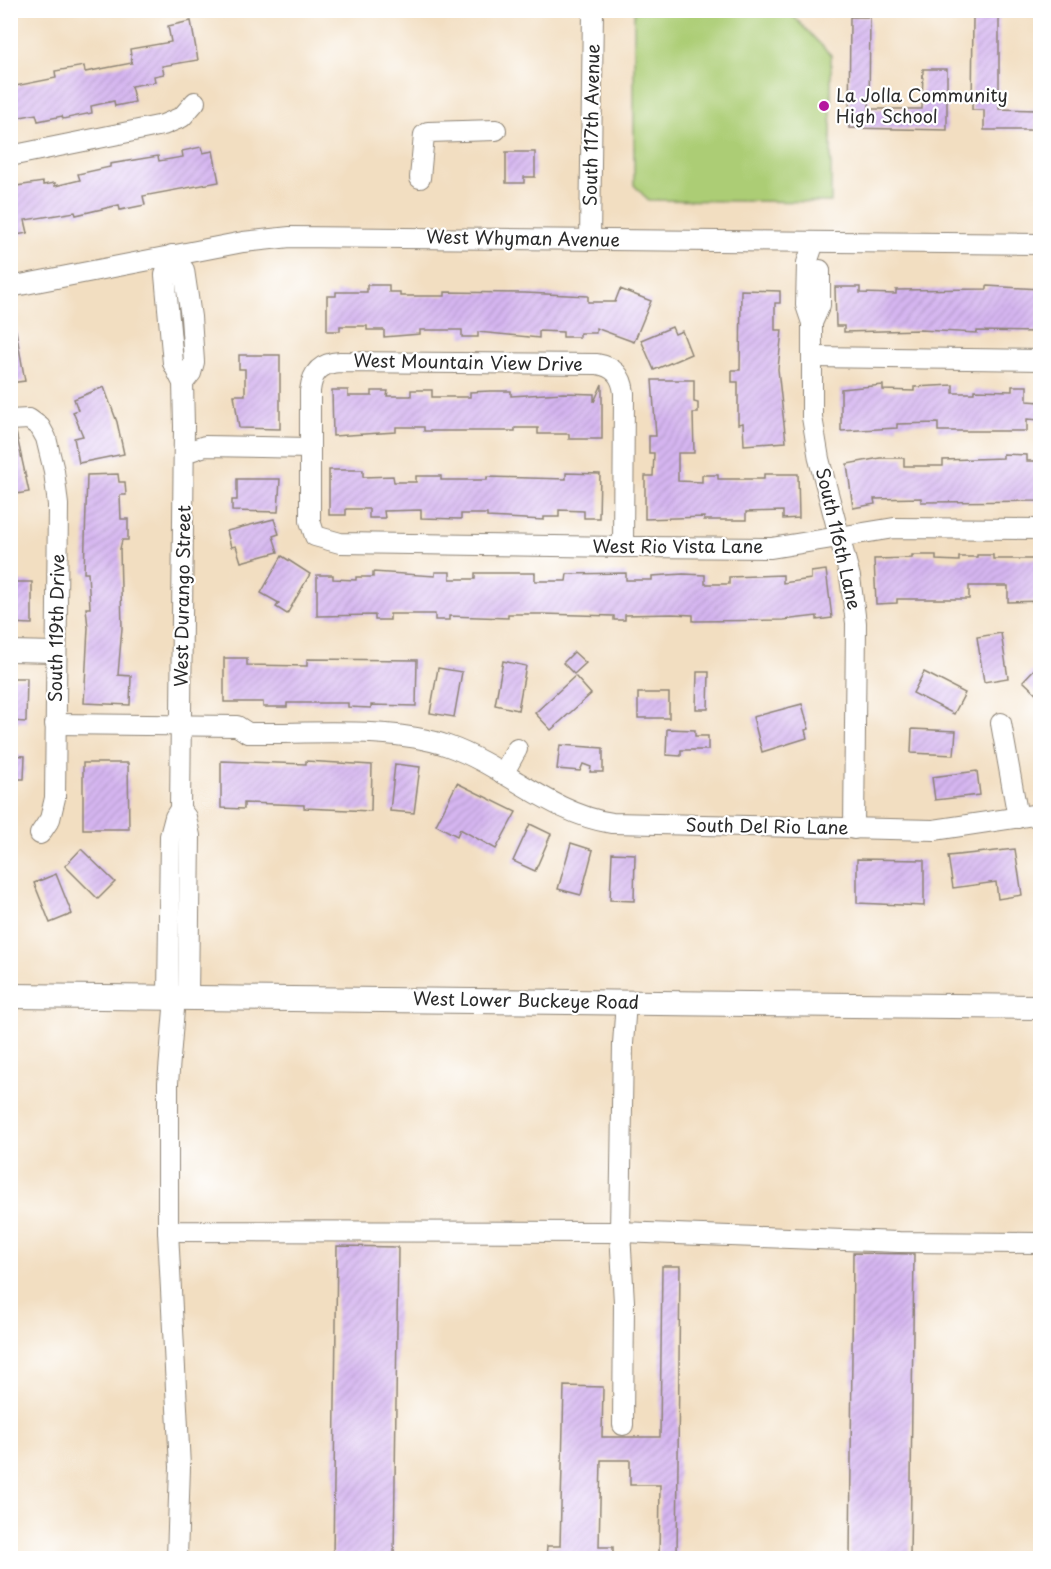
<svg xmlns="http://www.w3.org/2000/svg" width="1051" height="1569" viewBox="0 0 1051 1569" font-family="'Playpen Sans',sans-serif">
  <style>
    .garden { fill: #accd75; stroke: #6c7c50; stroke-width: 1.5 }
    .building { fill: url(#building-hatch) }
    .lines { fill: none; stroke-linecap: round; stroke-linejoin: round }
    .minor-casing { stroke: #8e8476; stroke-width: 22 }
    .major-casing { stroke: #8e8476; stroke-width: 26 }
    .minor { stroke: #fff; stroke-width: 20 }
    .major { stroke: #fff; stroke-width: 24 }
    .poi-dot { fill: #b5179e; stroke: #fff; stroke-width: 2 }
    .labels { text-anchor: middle; stroke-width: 4.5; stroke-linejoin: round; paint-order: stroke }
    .poi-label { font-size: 18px; fill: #2b2b2b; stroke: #fff; text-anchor: start }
    .street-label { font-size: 18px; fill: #2b2b2b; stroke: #fff }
  </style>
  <defs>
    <pattern id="building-hatch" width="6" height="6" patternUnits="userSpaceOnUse" patternTransform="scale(1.5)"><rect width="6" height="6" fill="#d5b5f0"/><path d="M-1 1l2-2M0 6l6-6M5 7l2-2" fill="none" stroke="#b79cce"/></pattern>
  </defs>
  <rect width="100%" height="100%" fill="#fff"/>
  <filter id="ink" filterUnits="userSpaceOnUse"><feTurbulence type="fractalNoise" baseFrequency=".0167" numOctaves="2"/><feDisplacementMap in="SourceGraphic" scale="12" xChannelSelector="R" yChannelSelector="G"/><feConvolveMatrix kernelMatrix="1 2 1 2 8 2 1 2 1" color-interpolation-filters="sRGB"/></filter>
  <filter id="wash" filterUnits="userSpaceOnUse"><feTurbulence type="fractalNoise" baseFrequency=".008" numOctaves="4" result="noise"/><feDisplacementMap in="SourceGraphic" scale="24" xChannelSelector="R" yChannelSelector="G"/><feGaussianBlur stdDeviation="1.35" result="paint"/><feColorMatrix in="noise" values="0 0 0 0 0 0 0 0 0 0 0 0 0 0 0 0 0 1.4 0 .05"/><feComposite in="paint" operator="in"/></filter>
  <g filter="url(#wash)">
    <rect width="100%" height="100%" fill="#f2dec1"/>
    <path class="garden" d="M634 11H788L831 55V202L648 200 634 185Z"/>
    <g id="blocks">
      <g class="building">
        <path d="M850 17H870L869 109H922L923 69H947V130L849 128Z"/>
        <path d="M973 17H999V109L1036 110V130H984V110H972Z"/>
        <path d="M191 21 198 60 162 66 164 74 154 76 155 82 131 86 135 102 115 106 114 101 91 106 92 113 63 119 62 116 38 121 36 114 10 119V87L56 78 55 71 84 66 85 72 132 63 130 49 171 42 168 26Z"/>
        <path d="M201 147 203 153 213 151 219 182 143 196 145 205 120 210 119 205 76 215 75 212 25 220 28 233 10 236V187L43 182V185L55 183V186L80 180 78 174 110 167V164L158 156 159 161 183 157 182 151Z"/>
        <path d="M506 152H535V177H524V183H506Z"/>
        <path d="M367 285H389V292H400V296H445V292L525 293 588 296V302H615L620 289 651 301 634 342 596 328V333H580V337H563V332L539 331V338L478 332V337H462V330H420V334L384 337V330H367V326H340V331H327V296H336V292H367Z"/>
        <path d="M987 286 1040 289 1038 332 977 331V333L920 330 844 332V326H836L835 287H860V293L896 294V290L987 289Z"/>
        <path d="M741 290 780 291V303H775V330H782L778 369 786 442 744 445 743 423 738 424V382H732V370H740Z"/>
        <path d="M672 327 675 334 682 331 691 354 654 370 641 340Z"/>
        <path d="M16 331 25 381 10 383V332Z"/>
        <path d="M239 355H280V429L239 428 234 395H245V369H239Z"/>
        <path d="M652 380H694V402L698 403V413H693L694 453H678V481L702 482V475H718V479H764V474H798L799 518 783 519V511L746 512V520H704V517L645 519V476H653L654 453H649V436H656Z"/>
        <path d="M602 384V439H569V434H538V428H515V431H424V427H396V432L333 436 332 390H348V396H372V391H388L387 396H411V390H432V397H470V392L490 391H511V396L563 393 594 394V402Z"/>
        <path d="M883 385V390L914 391V387L953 385V393H974V390L1012 391V386H1027V401L1041 402V420L1027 419V431H938V423L897 424V428L841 431V389Z"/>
        <path d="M104 387 117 422 124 454 79 463 74 438 83 436 73 412 78 410 74 399Z"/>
        <path d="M10 432H16L29 492 10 495Z"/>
        <path d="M1003 454 1027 455V461H1041V501L921 502V498L874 499 875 504 853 508 847 464 880 458H904V466H943V460L1003 458Z"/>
        <path d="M329 470H363V477L393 476 394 482H416V476H441V480H487V477L566 479V473L600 474 599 518H584V511L559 510V517H544V520L487 517V514H461V519L421 518V510L384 511 385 518H369V509H346V515H329Z"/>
        <path d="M118 474 119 482H125L126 495H120L121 519H128V540H122L120 549 122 628 118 675 131 676 130 705 84 703 88 628 86 608H90L88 573H84L87 475Z"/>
        <path d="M237 479H280L278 512 232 511V500H237Z"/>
        <path d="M274 519 279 534 273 536 278 552 241 562 236 546 231 547 227 531Z"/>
        <path d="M912 555H936V560L959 561V557H977V555H993V559H1041V601L1008 602V586H969V599H897V603L876 604 874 559 912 558Z"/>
        <path d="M282 556 310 574 287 614 276 607 279 603 261 593Z"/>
        <path d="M826 570 832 618 817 620V616L783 620 693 621V615L672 614 625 615V620H614V616L543 614H508V618L449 616V620H435V614H390V620H375V615L317 616V575H333V579L356 580V577H373V572L435 576V572H450V579H475V573H535V581H566L567 574 626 573V580H652V576L683 574 705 575V584H729V577L783 575V583L811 579V572Z"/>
        <path d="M10 582H32V624L10 623Z"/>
        <path d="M1001 633 1008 678 984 682 977 637Z"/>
        <path d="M574 652 586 663 574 674 563 663Z"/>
        <path d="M224 658H247V665L307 666V659L417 660 416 706 371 705V708L348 707V703H287V707H263V702H224Z"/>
        <path d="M503 661 526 666 518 710 495 705Z"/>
        <path d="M1041 662V698L1023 681Z"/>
        <path d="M438 668 462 672 454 717 430 713Z"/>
        <path d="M697 672H709L708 709H696Z"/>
        <path d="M924 672 965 693 954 714 913 693Z"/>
        <path d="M575 676 591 694 551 730 535 713Z"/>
        <path d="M10 678H27L26 722 10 721Z"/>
        <rect x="638" y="693" width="31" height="25"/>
        <path d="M802 704 809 729 805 730 807 738 762 752 753 717Z"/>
        <path d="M667 729 695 730V736H708V750H681V756L666 755Z"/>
        <path d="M912 729 956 731 954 755 911 753Z"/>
        <path d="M560 745 603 748V772H590L591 767 583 764 580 771 557 769Z"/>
        <path d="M10 755 25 756 24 779H10Z"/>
        <path d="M221 761 306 764V761L372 765 371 811 304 808V805L244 803V809L221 808Z"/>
        <path d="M83 763H128L129 829H83Z"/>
        <path d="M395 764 420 767 414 813 390 811Z"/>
        <path d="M977 771 980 795 935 800 932 777Z"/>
        <path d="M457 783 516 812 496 849 460 829 457 836 436 825Z"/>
        <path d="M530 824 551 834 535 871 513 861Z"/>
        <path d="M571 843 593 850 581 895 558 889Z"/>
        <path d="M81 849 115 882 98 899 65 866Z"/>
        <path d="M1015 849 1022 895 998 899 996 882 953 888 948 856Z"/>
        <path d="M612 853 635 854 634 901 610 900Z"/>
        <path d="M857 859 924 860V906L857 903Z"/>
        <path d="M56 874 72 914 50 923 34 883Z"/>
        <path d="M337 1246 398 1247 394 1558H333Z"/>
        <path d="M853 1253 914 1254 910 1558H850Z"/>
        <path d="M662 1266H680L677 1558H659L660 1485H630V1460H601L599 1547H613V1558H546L547 1546H560L564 1386 603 1387 602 1437H660Z"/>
      </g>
    </g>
  </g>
  <g filter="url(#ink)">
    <use href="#blocks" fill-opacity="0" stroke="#8e8476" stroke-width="1.5"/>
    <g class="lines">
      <defs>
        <g id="minor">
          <path d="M10 156 163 125 182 117 195 102"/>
          <path d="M420 178 424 135 428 132 496 130"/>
          <path d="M590 240 593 10"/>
          <path d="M814 242 807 263 806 305 812 323V417L819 459 850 577 856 623 854 829"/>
          <path d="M10 287 243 242 290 237 1040 244"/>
          <path d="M812 323 820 305V270"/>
          <path d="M812 357 1040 360"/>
          <path d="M10 420 29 419 40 427 46 438 54 471 58 505 55 798 50 819 40 834"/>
          <path d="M184 453 205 446 310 448"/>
          <path d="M623 547 624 393C622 375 614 367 597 364L340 362C320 363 312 373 310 391V521L315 536 340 543 623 547H639L771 548 894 528 1040 529"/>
          <path d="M10 651 56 652"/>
          <path d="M1001 723 1018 818"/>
          <path d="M55 724 237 726 248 733"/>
          <path d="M248 733C309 734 392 726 448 746 505 766 551 814 612 823L934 830 1040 814"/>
          <path d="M503 774 517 749"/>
          <path d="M180 809 186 817 190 836 188 997"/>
          <path d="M168 997 170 836 175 817 180 809 184 426 183 383 173 363 165 275 172 255 184 270 191 317 194 362 191 373 183 383"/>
          <path d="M175 997 168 1083V1231L620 1232 624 1302 623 1425"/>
          <path d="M626 1002 623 1044 620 1232 899 1242 1040 1243"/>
          <path d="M168 1231 180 1467 177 1558"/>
        </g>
        <path id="major" d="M10 996 1040 1007"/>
      </defs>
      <use href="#minor" class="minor-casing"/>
      <use href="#major" class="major-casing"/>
      <use href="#minor" class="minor"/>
      <use href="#major" class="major"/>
    </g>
  </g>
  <circle class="poi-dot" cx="824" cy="106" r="6"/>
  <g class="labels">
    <g class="poi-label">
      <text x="836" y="102">La Jolla Community<tspan x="836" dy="21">High School</tspan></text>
    </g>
    <g class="street-label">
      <text transform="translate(592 125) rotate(-89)" y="6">South 117th Avenue</text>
      <text transform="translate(523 239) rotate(1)" y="6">West Whyman Avenue</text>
      <text transform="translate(468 363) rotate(1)" y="6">West Mountain View Drive</text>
      <text transform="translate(838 539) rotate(77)" y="6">South 116th Lane</text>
      <text x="678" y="553">West Rio Vista Lane</text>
      <text transform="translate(183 596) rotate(-89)" y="6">West Durango Street</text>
      <text transform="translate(57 628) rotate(-89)" y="6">South 119th Drive</text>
      <text transform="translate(767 827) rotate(1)" y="6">South Del Rio Lane</text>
      <text transform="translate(526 1001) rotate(1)" y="6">West Lower Buckeye Road</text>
    </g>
  </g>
  <rect width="1051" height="1569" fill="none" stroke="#fff" stroke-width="36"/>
</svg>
